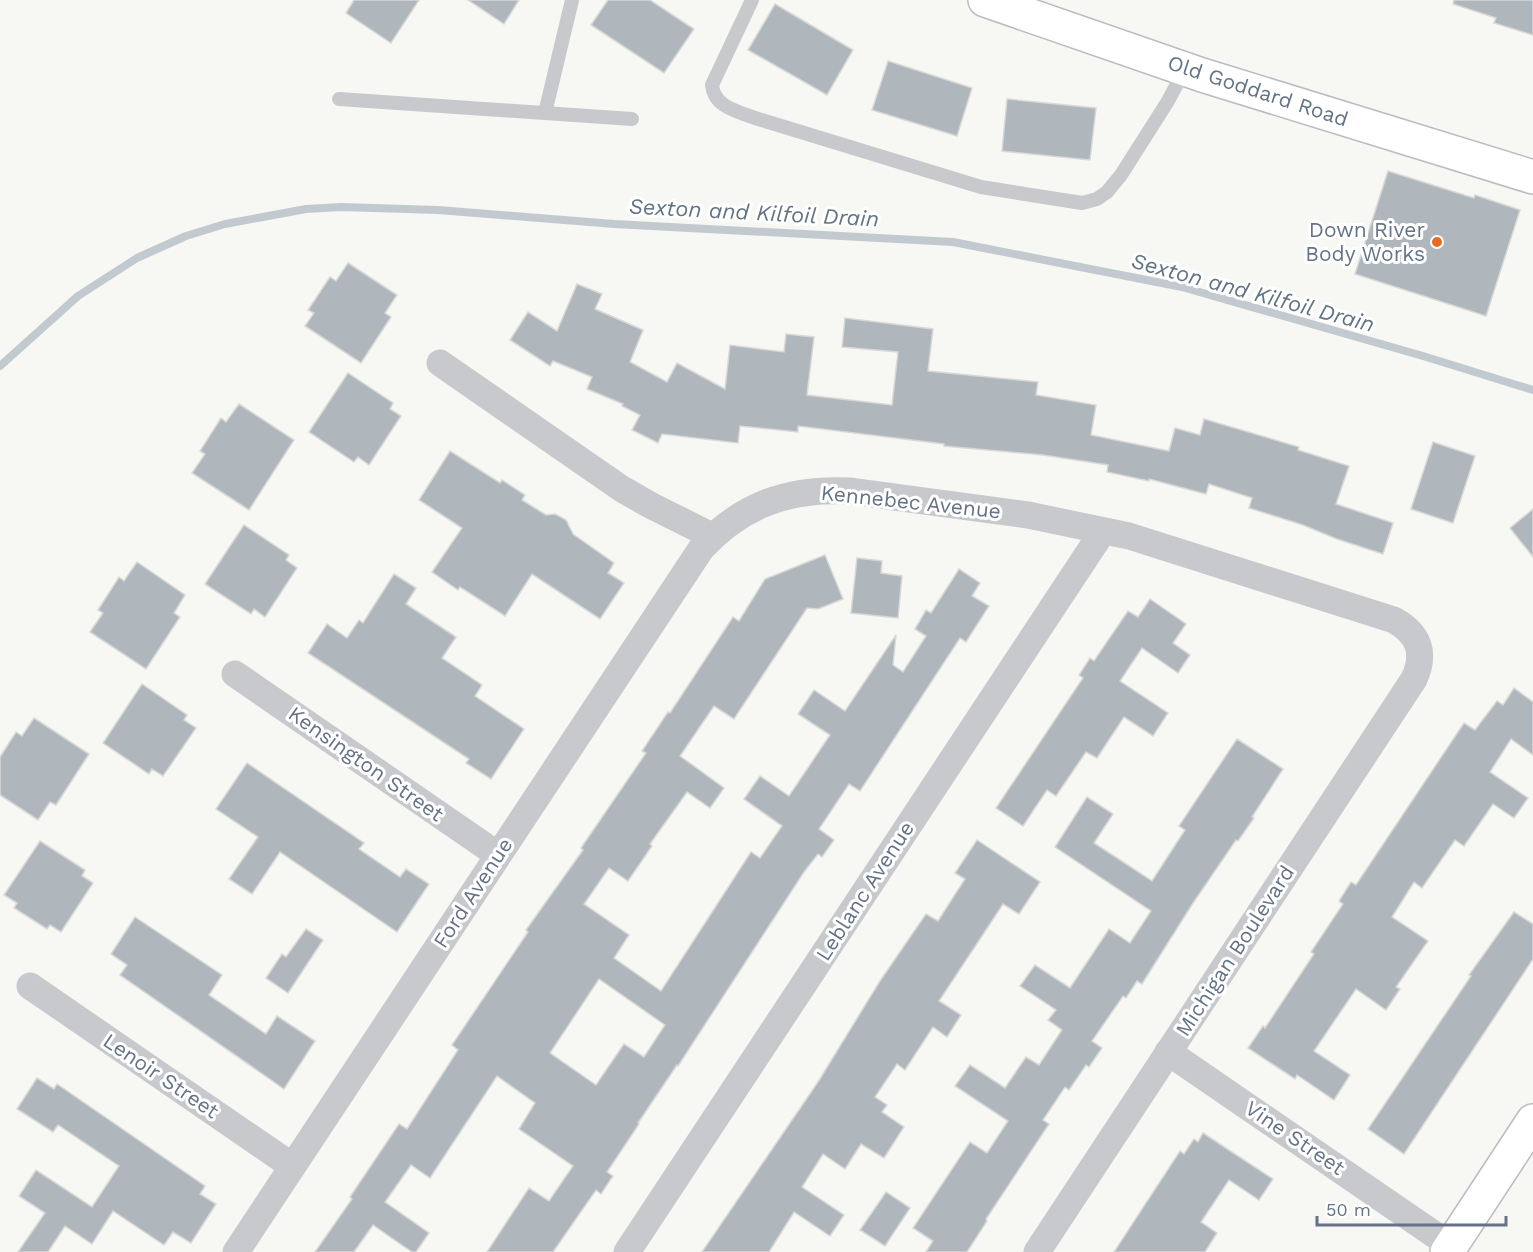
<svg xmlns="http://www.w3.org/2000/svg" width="1533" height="1252" viewBox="0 0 1533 1252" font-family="'Work Sans',sans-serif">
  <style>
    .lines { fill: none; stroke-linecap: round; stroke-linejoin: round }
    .stream { stroke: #c2cad0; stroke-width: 8 }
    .building { fill: #afb6bc; stroke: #d8d8d6; stroke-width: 1.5; fill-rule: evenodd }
    .secondary-casing { stroke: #b9bcc2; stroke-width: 36 }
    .lane { stroke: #c7c9cd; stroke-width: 14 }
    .street { stroke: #c7c9cd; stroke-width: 27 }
    .secondary { stroke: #fff; stroke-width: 33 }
    .poi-dot { fill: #e86a23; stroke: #fff; stroke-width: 2 }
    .labels { text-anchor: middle; stroke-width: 6; stroke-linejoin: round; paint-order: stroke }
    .street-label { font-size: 21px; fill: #657386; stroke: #fff }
    .poi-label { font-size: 21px; fill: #657386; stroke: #fff; text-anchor: end }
    .water-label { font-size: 22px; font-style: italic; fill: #617482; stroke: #fff }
  </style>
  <rect width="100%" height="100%" fill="#f7f7f4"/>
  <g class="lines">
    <path class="stream" d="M0 366 78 296 137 258 186 236 225 224 306 209 341 207 438 210 614 224 953 242 1182 287 1423 356 1533 390"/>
  </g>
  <g class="building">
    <path d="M354 0H419L391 43 346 13Z"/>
    <path d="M468 0H519L504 24Z"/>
    <path d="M608 0H650L694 29 664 73 591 25Z"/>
    <path d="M1454 0H1533V35L1494 23 1496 18 1453 4Z"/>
    <path d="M775 4 853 50 827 95 748 50Z"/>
    <path d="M888 61 972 88 957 136 872 110Z"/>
    <path d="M1007 99 1096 108 1090 160 1002 151Z"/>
    <path d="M1388 171 1474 198 1475 195 1520 210 1486 316 1355 274Z"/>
    <path d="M348 263 397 295 385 313 391 317 361 363 305 326 314 313 308 310 330 277 336 281Z"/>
    <path d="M577 284 602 294 595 309 643 330 630 362 667 382 677 363 725 389 730 345 784 352 786 334 814 337 807 395 892 405 898 352 842 347 845 318 933 329 928 371 1038 382 1036 395 1096 405 1091 435 1169 451 1175 428 1200 435 1204 419 1299 447 1298 450 1349 466 1336 504 1393 523 1383 554 1337 539 1303 525 1249 508 1252 498 1209 484 1206 494 1149 479V481L1107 472 1108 465 1043 455 944 446V444L798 426V432L740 426 738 443 662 434 658 443 632 430 640 415 622 406 623 404 587 389 592 377 553 361 550 366 510 340 528 312 557 331Z"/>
    <path d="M348 373 393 403 390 409 401 416 369 465 358 457 354 462 309 432Z"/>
    <path d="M239 404 294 440 249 510 192 473 205 454 200 451 221 418 226 422Z"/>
    <path d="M1433 442 1475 456 1453 523 1411 509Z"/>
    <path d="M450 451 500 483 502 480 525 495 522 500 546 515 555 514 566 520 573 534 614 563 608 573 624 583 600 619 532 574 505 616 460 587 458 590 432 572 462 528 419 500Z"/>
    <path d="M1533 509V557L1510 528Z"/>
    <path d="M244 525 289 555 286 560 297 568 265 617 254 609 251 614 205 584Z"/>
    <path d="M825 555 843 599 818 609 807 608 734 719 714 706 680 756 724 788 710 808 687 792 650 844 652 846 628 881 609 868 584 904 629 935 614 958 661 991 751 852 760 858 782 826 744 799 760 776 789 796 830 735 798 714 814 690 845 711 896 635 893 665 903 672 926 636 915 629 926 610 931 613 959 569 980 583 972 596 989 606 966 642 960 638 860 791 849 784 819 829 834 840 822 857 818 854 804 872 678 1066 677 1065 638 1123 639 1124 607 1172 613 1176 601 1194 596 1190 553 1252H487L529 1188 549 1201 573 1166 519 1129 535 1103 497 1076 430 1178 411 1165 385 1202 429 1233 416 1252H412L373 1225 354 1252H315L352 1199 350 1197 399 1124 407 1129 458 1050 452 1045 528 932 526 930 583 850 581 848 646 753 642 751 668 712 670 713 733 617 739 621 765 579ZM599 979 665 1025 644 1057 624 1044 596 1085 550 1053Z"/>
    <path d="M857 558 882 561 881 573 902 576 898 618 851 613Z"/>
    <path d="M137 562 185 595 174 613 180 617 146 669 90 632 103 613 98 610 119 577 124 581Z"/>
    <path d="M394 574 416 588 406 604 456 637 442 658 482 685 475 696 524 729 491 779 466 763 469 759 308 653 327 624 347 638 359 620 363 623Z"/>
    <path d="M1150 599 1186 624 1173 643 1190 655 1178 673 1142 648 1120 681 1168 713 1153 736 1124 717 1097 758 1086 752 1056 796 1047 790 1023 826 996 808 1083 678 1079 675 1090 658 1094 661 1128 611 1138 617Z"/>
    <path d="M142 684 187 715 184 720 196 728 163 776 152 769 149 774 103 743Z"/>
    <path d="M1514 688 1533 702V755L1511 739 1490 772 1528 798 1514 818 1493 804 1464 846 1455 840 1422 888 1414 882 1392 917 1428 941 1396 987 1400 989 1386 1010 1356 989 1314 1051 1350 1075 1334 1100 1297 1075 1295 1079 1248 1048 1263 1026 1265 1028 1314 954 1311 952 1343 904 1339 901 1351 882 1356 885 1464 723 1475 730 1497 701 1503 705Z"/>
    <path d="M34 718 89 754 56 805 50 802 38 820 0 795V757L16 732 22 736Z"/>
    <path d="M1237 739 1283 769 1252 817 1254 818 1238 841 1236 840 1193 903 1142 984 1137 981 1126 998 1123 996 1092 1041 1102 1048 1089 1067 1086 1065 1069 1090 1065 1087 1043 1120 1049 1124 986 1219 987 1221 967 1252H926L933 1241 913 1228 970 1142 987 1153 1008 1121 955 1086 970 1065 1005 1088 1026 1057 1039 1065 1062 1030 1048 1020 1056 1010 1020 986 1035 965 1070 988 1109 929 1130 943 1151 911 1055 847 1087 797 1113 814 1094 843 1152 881 1185 830 1179 826Z"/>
    <path d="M247 763 364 843 359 849 400 877 406 869 429 884 397 932 280 852 252 894 229 879 258 837 216 809Z"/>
    <path d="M977 840 1040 882 1019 914 1003 904 939 1001 961 1015 947 1037 933 1027 905 1070 897 1064 875 1097 887 1105 882 1112 904 1127 884 1158 861 1144 845 1169 823 1154 802 1187 844 1215 830 1236 794 1212 769 1252H702L818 1082 880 981 926 914 938 921 965 879 955 873Z"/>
    <path d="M40 841 85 870 82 876 93 883 61 932 50 925 47 929 14 908 17 903 4 895Z"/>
    <path d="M1514 912 1533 924V959L1404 1154 1368 1129 1471 976 1469 975Z"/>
    <path d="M135 917 222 975 209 995 266 1034 277 1016 315 1041 284 1089 120 975 127 965 111 954Z"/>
    <path d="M306 929 323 940 288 993 266 978 282 954 286 957Z"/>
    <path d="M37 1078 54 1089 57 1084 205 1186 200 1194 216 1204 191 1243 173 1232 164 1245 113 1211 92 1244 65 1226 48 1252H18L45 1213 19 1196 36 1170 92 1207 119 1166 58 1125 53 1132 17 1109Z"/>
    <path d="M1203 1133 1273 1179 1259 1200 1229 1180 1201 1222 1217 1233 1205 1252H1114L1180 1151 1184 1154 1194 1139 1198 1142Z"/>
    <path d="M886 1192 910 1208 885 1246 860 1230Z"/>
  </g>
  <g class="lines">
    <defs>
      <g id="secondary">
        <path d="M985 0 1202 75 1533 177"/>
        <path d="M1447 1252 1533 1121"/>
      </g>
    </defs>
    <use href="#secondary" class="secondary-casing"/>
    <g class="lane">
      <path d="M752 0 712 85C714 107 737 111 755 118L981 187 1082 203 1097 199 1107 192 1121 175 1168 101 1185 69"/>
      <path d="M339 99 632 119"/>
      <path d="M545 113 572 0"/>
    </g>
    <g class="street">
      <path d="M440 363 622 489 650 505 712 536"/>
      <path d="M235 674 498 855"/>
      <path d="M30 986 292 1166"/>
      <path d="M1168 1052 1451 1246"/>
      <path d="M236 1252 701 549C742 504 790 488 849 491L1028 515 1129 536 1394 620C1419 634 1426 653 1414 679L1037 1252"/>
      <path d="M627 1252 1103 531"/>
    </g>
    <use href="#secondary" class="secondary"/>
  </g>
  <circle class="poi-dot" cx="1437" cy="242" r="6"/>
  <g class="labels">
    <g class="street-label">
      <text transform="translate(1258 91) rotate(18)" y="7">Old Goddard Road</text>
      <text transform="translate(911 502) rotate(6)" y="7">Kennebec Avenue</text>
      <text transform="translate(366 764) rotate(35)" y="7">Kensington Street</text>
      <text transform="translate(865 891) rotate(-57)" y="7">Leblanc Avenue</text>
      <text transform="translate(473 893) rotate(-57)" y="7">Ford Avenue</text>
      <text transform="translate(1235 951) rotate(-57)" y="7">Michigan Boulevard</text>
      <text transform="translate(161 1076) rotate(34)" y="7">Lenoir Street</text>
      <text transform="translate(1295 1138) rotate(34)" y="7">Vine Street</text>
    </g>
    <g class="poi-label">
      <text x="1425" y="237">Down River<tspan x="1425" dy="24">Body Works</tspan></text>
    </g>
    <g class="water-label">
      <text transform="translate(754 212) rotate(3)" y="8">Sexton and Kilfoil Drain</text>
      <text transform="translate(1253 292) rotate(15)" y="8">Sexton and Kilfoil Drain</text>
    </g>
  </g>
  <path d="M1317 1216v9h189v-9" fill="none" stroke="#657386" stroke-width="3"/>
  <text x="1326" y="1216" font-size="18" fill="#657386" stroke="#ffffff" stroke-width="4.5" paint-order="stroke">50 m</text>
</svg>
